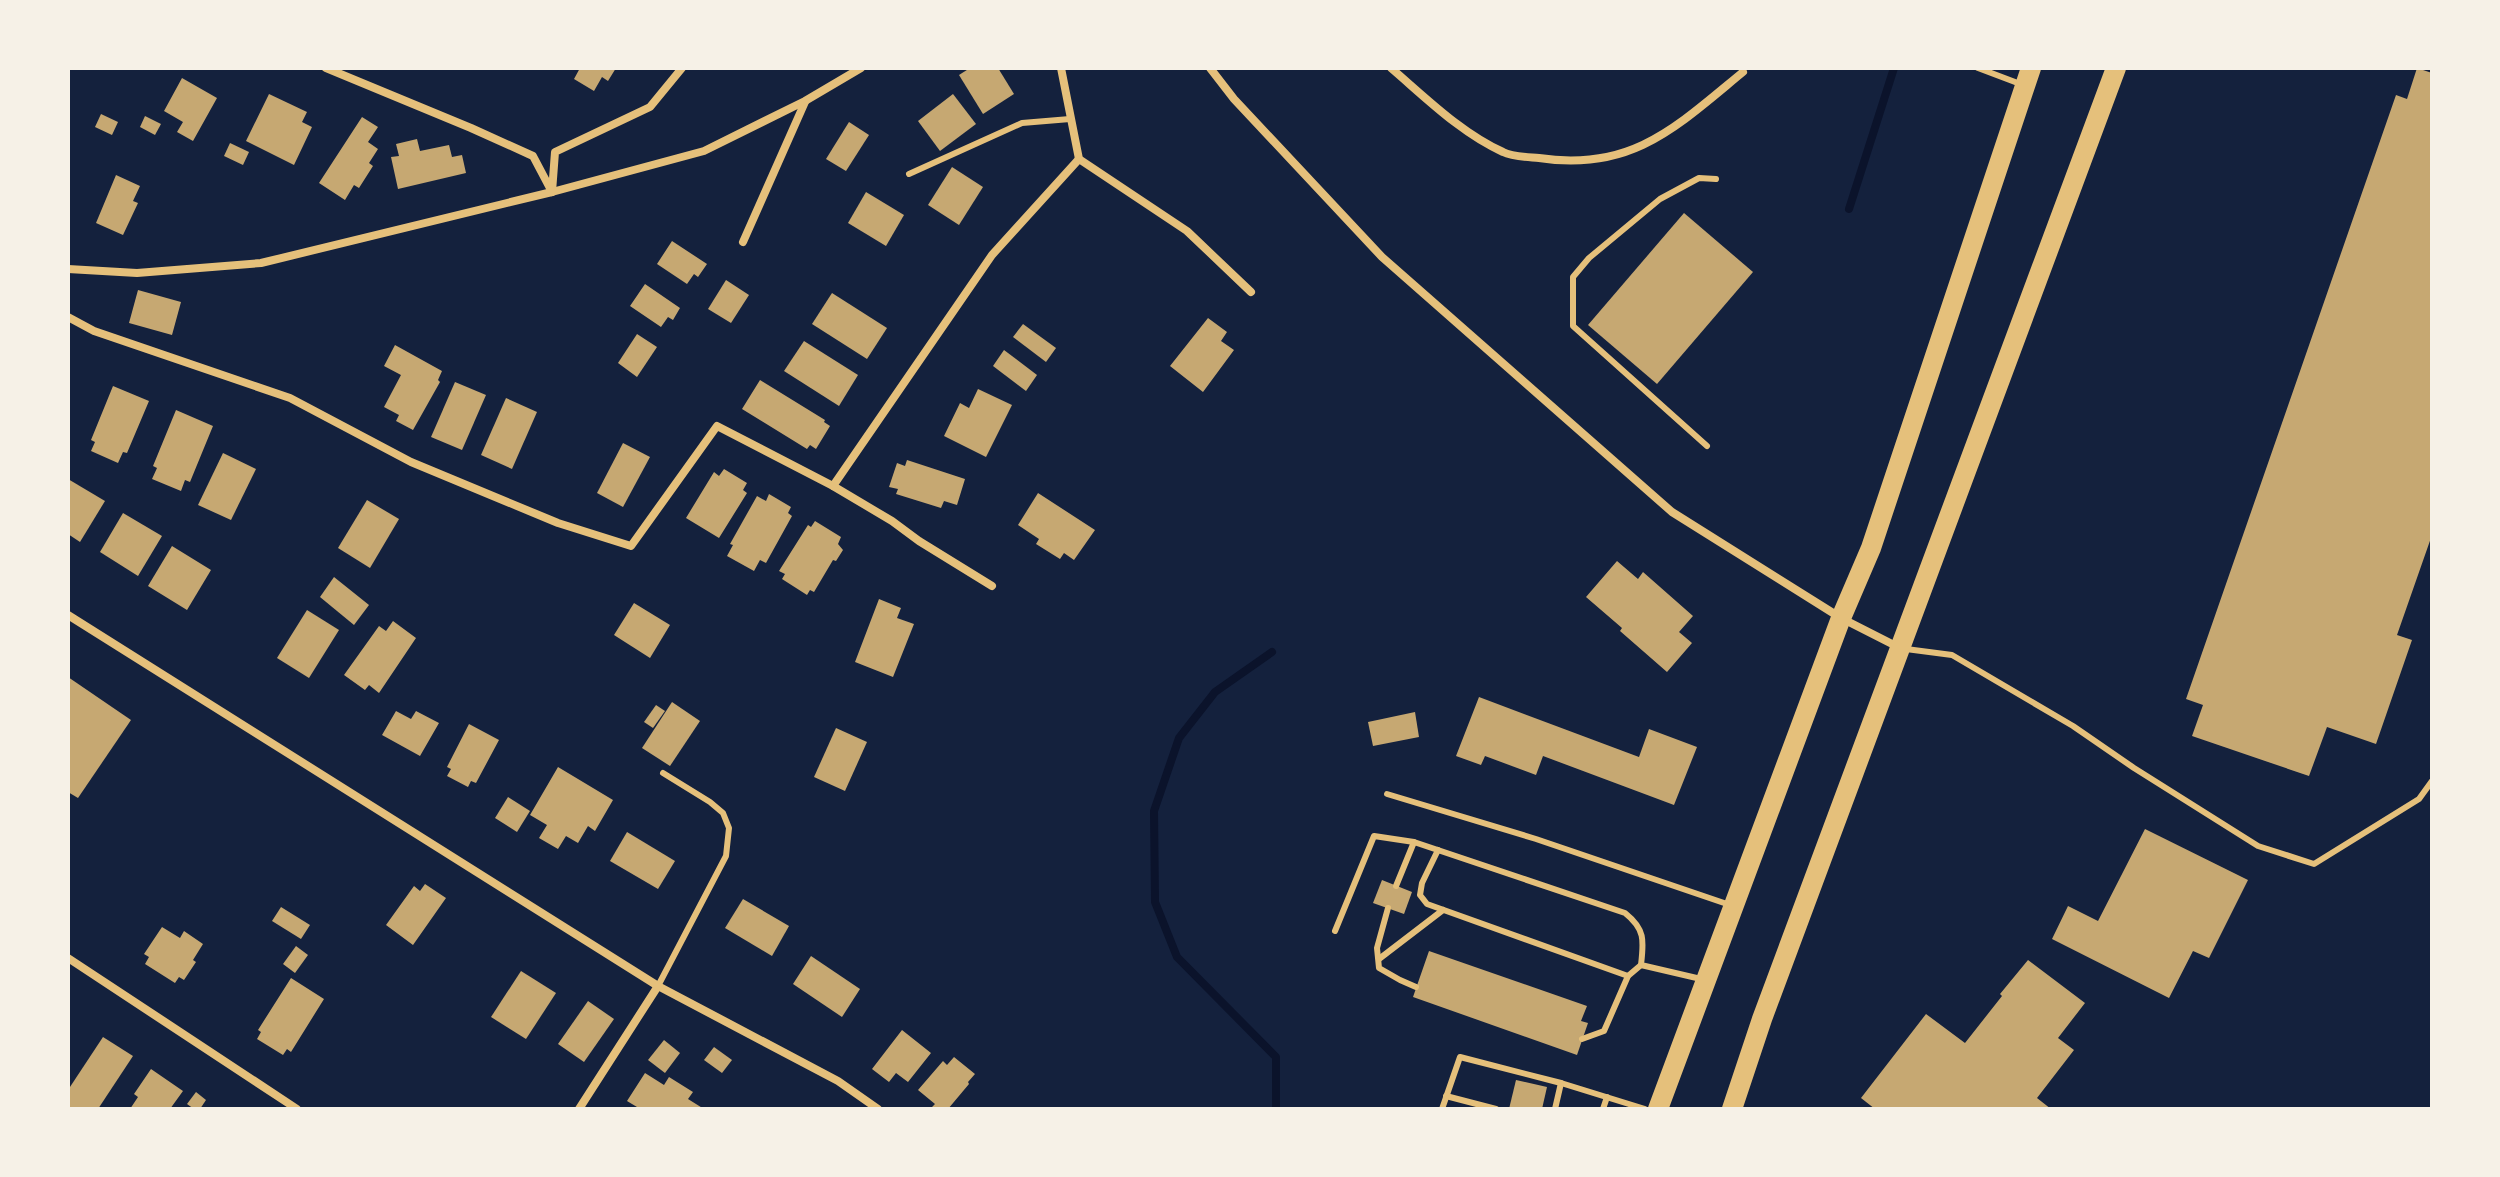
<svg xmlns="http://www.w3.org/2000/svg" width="2500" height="1177" viewBox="0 0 2500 1177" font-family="'Times New Roman',serif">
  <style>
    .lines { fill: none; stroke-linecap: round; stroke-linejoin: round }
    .stream { stroke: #0b132b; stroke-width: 8 }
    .building { fill: #c6a872 }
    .service { stroke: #e5c07b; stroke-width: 6 }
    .minor { stroke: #e5c07b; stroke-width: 8 }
    .primary { stroke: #e5c07b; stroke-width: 20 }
  </style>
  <rect width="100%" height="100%" fill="#14213d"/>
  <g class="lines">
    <g class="stream">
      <path d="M1849 209 1894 68"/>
      <path d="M1272 652 1215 692 1179 738 1154 811 1155 902 1177 957 1276 1057V1109"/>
    </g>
  </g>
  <g class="building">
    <path d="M580 68H616L608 81 602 77 594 91 574 79Z"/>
    <path d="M970 68H998L1014 94 983 114 959 75Z"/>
    <path d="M2417 68 2432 73V535L2397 635 2412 640 2376 744 2327 727 2309 776 2192 736 2203 705 2186 699 2396 95 2407 99Z"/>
    <path d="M182 78 217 98 193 141 177 132 183 122 164 111Z"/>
    <path d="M269 94 307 112 302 122 312 127 294 165 246 141Z"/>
    <path d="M953 94 976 124 940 151 918 121Z"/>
    <path d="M101 114 118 122 112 135 95 127Z"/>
    <path d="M145 116 161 124 155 135 140 127Z"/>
    <path d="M362 117 378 127 368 142 378 149 369 163 373 166 359 188 354 185 345 200 319 183Z"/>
    <path d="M849 122 869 135 846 171 826 159Z"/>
    <path d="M417 139 420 151 449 145 452 157 462 155 466 173 398 189 391 157 399 156 396 144Z"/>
    <path d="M230 143 249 152 243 165 224 156Z"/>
    <path d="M952 167 983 187 959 225 928 205Z"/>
    <path d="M116 175 140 186 133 201 138 203 123 235 96 223Z"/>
    <path d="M866 192 904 215 886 246 848 223Z"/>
    <path d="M1684 213 1753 272 1657 384 1588 325Z"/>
    <path d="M672 241 707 264 698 277 694 274 687 284 657 264Z"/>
    <path d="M726 280 749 295 731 323 708 309Z"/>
    <path d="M645 284 680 308 673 320 668 317 661 327 630 306Z"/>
    <path d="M138 290 181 302 172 335 129 323Z"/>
    <path d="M832 293 887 328 867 359 812 324Z"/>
    <path d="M1208 318 1227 332 1221 341 1234 350 1203 392 1170 366Z"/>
    <path d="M1023 324 1056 348 1046 362 1013 337Z"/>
    <path d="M637 334 657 347 637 377 618 363Z"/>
    <path d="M804 341 858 375 839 406 784 371Z"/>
    <path d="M395 345 442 371 438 380 440 382 413 430 396 421 399 415 384 407 401 375 384 366Z"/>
    <path d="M1004 350 1037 375 1026 391 993 366Z"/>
    <path d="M760 380 825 420 824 422 830 426 816 449 810 445 807 449 742 409Z"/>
    <path d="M455 382 486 395 462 450 431 437Z"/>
    <path d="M113 386 149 401 127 453 123 452 118 463 91 451 95 442 91 440Z"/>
    <path d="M978 389 1012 405 986 457 944 436 960 403 969 408Z"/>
    <path d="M506 398 537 412 512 469 481 455Z"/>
    <path d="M176 410 213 426 190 482 185 480 181 491 152 479 157 468 153 466Z"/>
    <path d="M623 443 650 457 623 507 597 493Z"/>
    <path d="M223 453 256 469 231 520 198 505Z"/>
    <path d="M907 460 965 479 957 505 944 501 941 508 896 494 898 489 889 487 897 463 905 466Z"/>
    <path d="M724 469 747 483 743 490 747 493 719 538 686 518 714 472 719 476Z"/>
    <path d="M68 479 105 501 80 542 68 534Z"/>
    <path d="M1038 493 1095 530 1074 560 1064 553 1060 559 1036 544 1039 539 1018 525Z"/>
    <path d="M769 494 791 507 788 513 792 516 766 563 760 560 754 571 727 556 733 545 730 544 757 496 766 501Z"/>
    <path d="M367 500 399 519 370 568 338 548Z"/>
    <path d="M123 513 162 536 138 576 100 552Z"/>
    <path d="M815 521 841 537 838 544 843 550 836 561 833 560 814 592 810 590 807 595 782 579 785 574 779 571 808 525 811 527Z"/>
    <path d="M172 546 211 570 187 610 148 586Z"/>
    <path d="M1617 561 1638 579 1643 572 1693 616 1679 632 1692 643 1667 672 1620 631 1622 628 1586 597Z"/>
    <path d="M334 577 369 605 354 625 320 597Z"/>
    <path d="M879 599 901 608 897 618 914 624 893 677 855 662Z"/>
    <path d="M634 603 670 625 650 658 614 635Z"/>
    <path d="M307 610 339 630 309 678 277 658Z"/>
    <path d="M393 621 416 638 379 693 369 685 365 690 344 675 379 626 386 631Z"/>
    <path d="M68 677 131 720 78 798 68 792Z"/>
    <path d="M1479 697 1639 757 1649 729 1697 747 1674 805 1543 756 1536 775 1485 756 1481 765 1456 756Z"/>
    <path d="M672 702 700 721 670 766 642 748Z"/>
    <path d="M656 705 665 711 653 728 644 722Z"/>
    <path d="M396 711 411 719 416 711 439 723 420 756 382 735Z"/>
    <path d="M1415 712 1419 737 1373 746 1368 722Z"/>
    <path d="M469 724 499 740 476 783 471 781 468 787 447 776 451 769 447 767Z"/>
    <path d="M836 728 867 742 845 791 814 777Z"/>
    <path d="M558 767 613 800 595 831 588 826 578 843 566 836 558 849 539 838 547 825 530 815Z"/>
    <path d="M508 797 530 811 517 832 495 818Z"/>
    <path d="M2145 829 2248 880 2209 958 2193 951 2169 998 2052 939 2068 906 2098 921Z"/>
    <path d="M627 832 675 861 658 889 610 861Z"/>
    <path d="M1382 880 1412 892 1404 914 1373 903Z"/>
    <path d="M425 884 446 898 413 945 386 925 414 886 420 891Z"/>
    <path d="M743 899 789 926 772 956 725 928Z"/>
    <path d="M281 907 310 925 301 939 272 921Z"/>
    <path d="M162 927 180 938 184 931 203 944 193 960 196 962 184 980 179 977 175 983 145 964 149 957 144 954Z"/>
    <path d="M296 946 308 955 295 973 283 964Z"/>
    <path d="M1429 951 1587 1006 1581 1021 1588 1023 1577 1055 1413 997Z"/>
    <path d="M811 956 860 989 842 1017 793 984Z"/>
    <path d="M2028 960 2085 1003 2058 1038 2074 1050 2037 1098 2051 1109H1875L1861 1098 1926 1014 1965 1043 2002 996 2000 994Z"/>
    <path d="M521 971 556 993 526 1039 491 1017Z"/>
    <path d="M291 978 324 999 291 1052 287 1049 283 1055 257 1039 261 1032 258 1030Z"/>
    <path d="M588 1001 614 1019 584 1062 558 1044Z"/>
    <path d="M902 1030 931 1053 908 1082 896 1073 889 1082 872 1069Z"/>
    <path d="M103 1037 133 1056 98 1109H71L68 1107V1090Z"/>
    <path d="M664 1040 680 1053 665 1073 648 1060Z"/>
    <path d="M714 1047 732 1060 722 1073 704 1060Z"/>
    <path d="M954 1057 975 1074 968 1082 969 1084 948 1109H930L935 1104 918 1090 943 1061 947 1065Z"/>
    <path d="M151 1069 183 1091 170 1109H130L138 1097 134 1094Z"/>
    <path d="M645 1073 664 1085 669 1077 693 1092 688 1099 704 1109H636L637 1107 627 1101Z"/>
    <path d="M1516 1080 1547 1087 1542 1109H1509Z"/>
    <path d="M196 1092 206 1100 200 1109H194L187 1104Z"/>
  </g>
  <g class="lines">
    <g class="service">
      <path d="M1978 68 2023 85"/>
      <path d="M909 174 1022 123 1070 119"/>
      <path d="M1707 446 1573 326V277L1589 258 1660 199 1699 178 1716 179"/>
      <path d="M1906 649 1952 655 2073 726 2134 768 2258 846 2314 864 2419 799 2432 781"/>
      <path d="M1387 794 1536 839 1730 905"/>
      <path d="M1438 850 1422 883 1420 895 1427 904 1628 976"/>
      <path d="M1396 886 1414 842"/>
      <path d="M1388 908 1377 948 1379 968 1400 980 1416 987"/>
      <path d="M1335 931 1374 836 1414 842 1625 913C1645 929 1644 940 1641 965L1701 979"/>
      <path d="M1379 959 1443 910"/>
      <path d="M658 986 726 856 729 828 723 813 710 802 663 773"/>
      <path d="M1582 1039 1604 1031 1628 976 1641 965"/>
      <path d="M1446 1096 1496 1109"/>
      <path d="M1442 1109 1460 1057 1561 1083 1645 1109"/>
      <path d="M1555 1109 1561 1083"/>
      <path d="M1603 1109 1607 1097"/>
    </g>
    <g class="minor">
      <path d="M326 68 471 128 533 156 552 192"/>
      <path d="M1061 68 1079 159 1187 231 1251 292"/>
      <path d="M1210 68 1234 99 1382 257 1672 512 1841 618 1900 648"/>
      <path d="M1391 68C1426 98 1461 133 1503 152 1513 157 1528 157 1539 158 1632 172 1676 127 1743 72"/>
      <path d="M552 192 555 152 650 107 682 68"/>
      <path d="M743 242 805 102"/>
      <path d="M68 269 137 273 261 263 552 192 704 151 805 101 861 68"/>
      <path d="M68 317 94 331 290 398 411 462 558 523 631 546 717 426 833 486 892 521 919 541 992 586"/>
      <path d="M833 486 992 255 1079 159"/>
      <path d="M68 615 658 986 838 1081 878 1109"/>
      <path d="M68 958 297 1109"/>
      <path d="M579 1109 658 986"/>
    </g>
    <g class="primary">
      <path d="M1658 1109 1841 618 1871 548 2031 68"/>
      <path d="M1732 1109 1762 1019 2116 68"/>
    </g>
  </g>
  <rect width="2500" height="1177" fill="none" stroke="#f6f1e7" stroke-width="140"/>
</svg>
